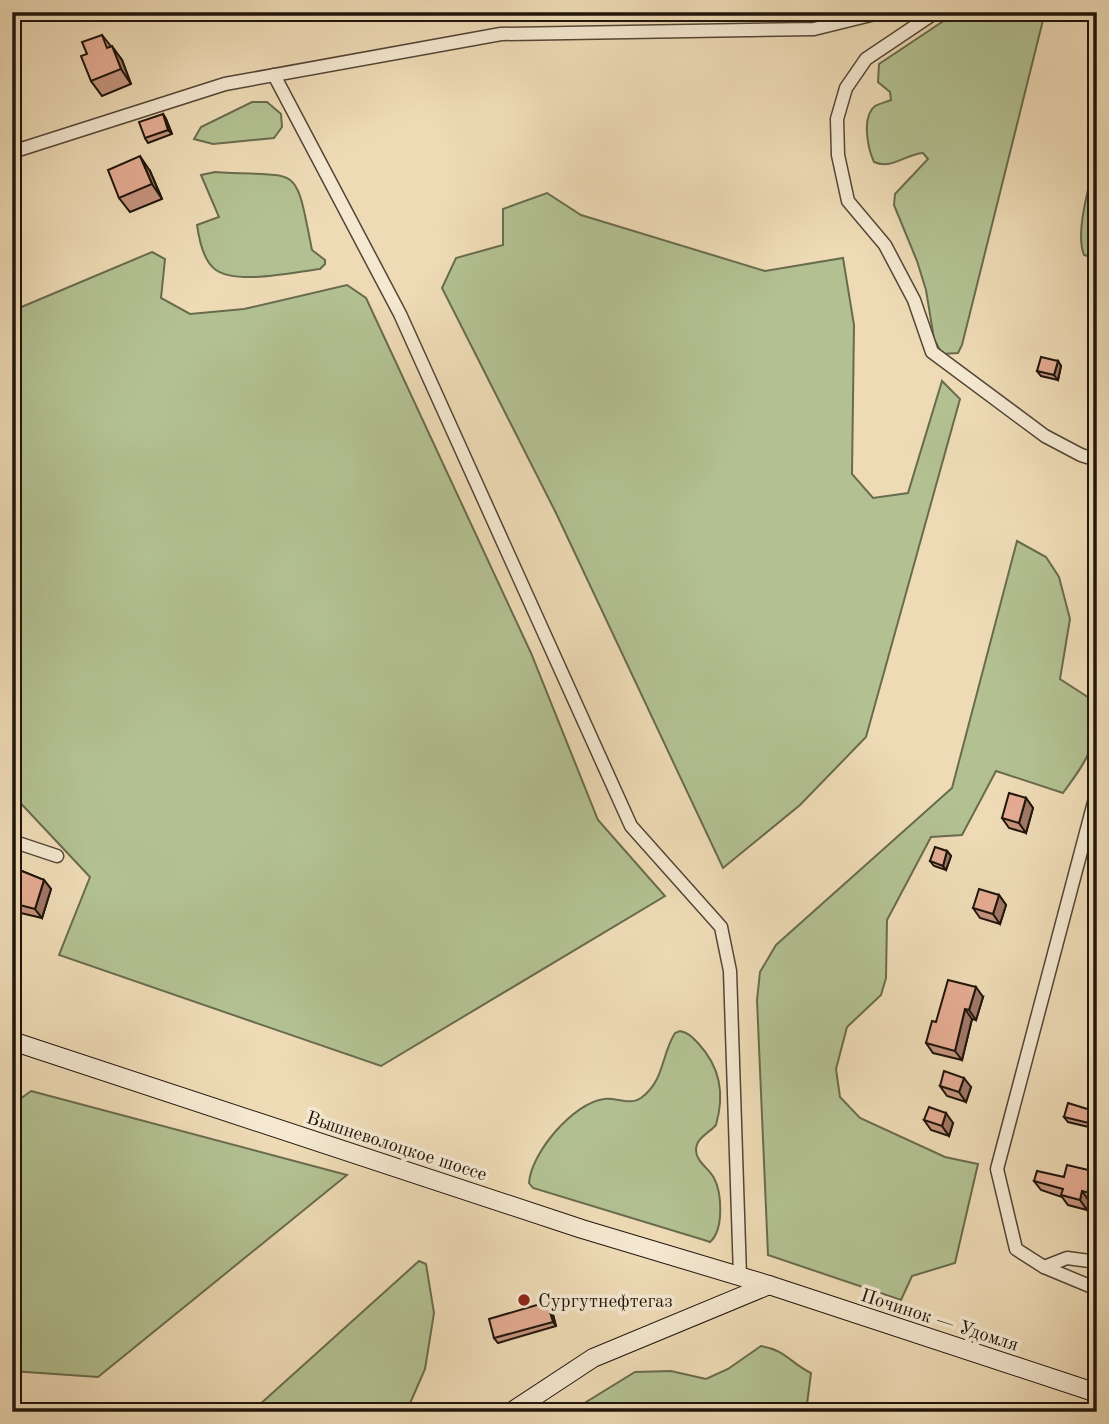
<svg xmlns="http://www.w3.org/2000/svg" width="1109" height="1424" viewBox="0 0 1109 1424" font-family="'Old Standard TT',serif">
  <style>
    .green { fill: #b3c192; stroke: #696b4e; stroke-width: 2 }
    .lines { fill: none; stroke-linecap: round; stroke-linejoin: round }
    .street-casing { stroke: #534636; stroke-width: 15 }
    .secondary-casing { stroke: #1f150b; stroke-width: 20 }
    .street { stroke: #f4e8d0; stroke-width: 12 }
    .secondary { stroke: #f4e8d0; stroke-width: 18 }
    .wall { fill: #c5947e; stroke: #1f150b; stroke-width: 2 }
    .shaded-wall { fill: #a07867; stroke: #1f150b; stroke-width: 2 }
    .building { fill: #e5ac93; stroke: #1f150b; stroke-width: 2 }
    .poi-dot { fill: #8f2418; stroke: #f4e8d0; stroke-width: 2.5 }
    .labels { text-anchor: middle; stroke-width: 7; stroke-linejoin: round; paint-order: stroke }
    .street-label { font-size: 19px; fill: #1f150b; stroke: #f4e8d0 }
    .poi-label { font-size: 19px; fill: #1f150b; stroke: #f4e8d0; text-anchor: start }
  </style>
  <rect width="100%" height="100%" fill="#eedbb6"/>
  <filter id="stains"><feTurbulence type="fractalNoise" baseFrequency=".00286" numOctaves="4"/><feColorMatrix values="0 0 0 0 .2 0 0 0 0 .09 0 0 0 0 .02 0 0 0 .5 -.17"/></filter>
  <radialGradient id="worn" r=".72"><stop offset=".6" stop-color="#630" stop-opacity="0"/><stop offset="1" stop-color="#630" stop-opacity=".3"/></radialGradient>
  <g class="green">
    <path d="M957 12H1045L962 345 958 353 942 354 934 339 926 290 917 261 894 205 895 194 928 159 923 153C905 154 892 170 874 162 868 149 861 117 875 106 879 104 886 102 891 100L890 92 878 82 879 64Z"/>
    <path d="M252 102H267L281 114 282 127 274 138 213 144 194 139 201 127Z"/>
    <path d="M1097 150V259L1084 255C1074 230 1092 179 1097 150Z"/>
    <path d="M215 172C302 178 294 160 312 250L325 260V264L320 269C294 272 238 285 216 270 204 262 199 239 197 225L219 217 201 175Z"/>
    <path d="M547 193 581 215 765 271 843 258 854 325 852 474 873 498 908 493 942 381 960 399 866 737 800 805 723 868 556 513 442 288 456 258 503 245V209Z"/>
    <path d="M152 252 165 259 161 298 190 314 244 309 347 285 366 298 531 653 598 820 665 896 381 1066 59 955 90 877 12 794V311Z"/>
    <path d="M1017 541 1046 557 1059 577 1070 619 1060 679 1097 703C1097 746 1088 759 1063 793L996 771 962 835 931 837 887 920 886 978 881 995 847 1027 836 1069 840 1097 860 1118 945 1157 978 1164 955 1263 912 1276 901 1300 768 1255 757 1000 760 972 776 945 952 788Z"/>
    <path d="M680 1031C689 1033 692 1037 698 1043 720 1067 725 1093 716 1125 709 1133 696 1138 696 1150 696 1162 709 1168 714 1178 722 1193 724 1230 710 1242L704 1240 533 1188 529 1183C531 1153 573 1103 604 1099 616 1097 629 1106 641 1098 665 1080 661 1055 675 1033Z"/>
    <path d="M31 1091 347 1175 98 1377 12 1371V1105Z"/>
    <path d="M419 1261 426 1264 434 1313 425 1369 408 1408 384 1412 326 1406H258Z"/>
    <path d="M761 1346C786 1350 790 1363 811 1373L806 1412H570L635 1372 671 1371 706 1379 728 1369Z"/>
  </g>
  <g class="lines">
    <defs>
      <g id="street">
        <path d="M936 12 866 59 846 88 837 119 838 155 848 201 885 245 914 300 932 352 1045 436 1081 455 1097 460"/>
        <path d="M274 75 400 314 631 826 721 927 730 971 740 1276"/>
        <path d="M12 152 225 84 501 34 814 29 883 12"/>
        <path d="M1097 791 997 1169 1016 1249 1044 1267 1097 1289"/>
        <path d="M12 841 57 856"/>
        <path d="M1044 1267 1067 1258 1097 1262"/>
      </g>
      <g id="secondary">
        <path d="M12 1041 582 1229 769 1285 1097 1393"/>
        <path d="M511 1412 593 1358 769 1285"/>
      </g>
    </defs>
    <use href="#street" class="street-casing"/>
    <use href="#secondary" class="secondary-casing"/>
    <use href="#street" class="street"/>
    <use href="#secondary" class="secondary"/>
  </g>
  <g class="wall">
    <path d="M102 35 122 60 131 84 102 96 91 81 87 54Z"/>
    <path d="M163 114 166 119 172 134 148 143 145 138Z"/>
    <path d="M150 171 162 199 130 212 119 198Z"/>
    <path d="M1058 361 1061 366 1058 380 1041 376 1037 371Z"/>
    <path d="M1026 798 1033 808 1026 833 1009 828 1002 818Z"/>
    <path d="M947 851 951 856 946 870 934 866 930 861Z"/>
    <path d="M12 867 44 880 51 889 42 918 12 911Z"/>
    <path d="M999 895 1006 905 1000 924 980 918 973 908Z"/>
    <path d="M983 997 976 1020 972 1019 962 1060 933 1053 926 1043 936 1022Z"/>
    <path d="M940 1086 971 1087 966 1102 947 1096Z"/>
    <path d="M1097 1112V1129L1068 1122 1064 1117Z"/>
    <path d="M924 1120 953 1123 949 1136 931 1130Z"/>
    <path d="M1097 1172V1203L1089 1201 1087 1210 1068 1205 1062 1197 1041 1190 1034 1181Z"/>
    <path d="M551 1307 556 1326 498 1343 494 1338Z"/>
  </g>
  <g class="shaded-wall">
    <path d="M112 46 122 60 131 84 121 69Z"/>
    <path d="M163 114 166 119 172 134 168 130Z"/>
    <path d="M140 156 150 171 162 199 152 184Z"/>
    <path d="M1058 361 1061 366 1058 380 1054 375Z"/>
    <path d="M1026 798 1033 808 1026 833 1019 823Z"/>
    <path d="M947 851 951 856 946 870 943 866Z"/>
    <path d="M44 880 51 889 42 918 35 909Z"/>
    <path d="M999 895 1006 905 1000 924 993 914Z"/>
    <path d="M976 987 983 997 976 1020 969 1010Z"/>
    <path d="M965 1009 972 1019 962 1060 955 1051Z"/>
    <path d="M964 1078 971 1087 966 1102 959 1092Z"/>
    <path d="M946 1113 953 1123 949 1136 942 1126Z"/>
    <path d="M1082 1191 1089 1201 1087 1210 1080 1200Z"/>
    <path d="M547 1302 551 1307 556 1326 553 1322Z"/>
  </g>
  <g class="building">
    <path d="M102 35 107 48 112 46 121 69 91 81 81 56 87 54 82 42Z"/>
    <path d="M163 114 168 130 145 138 139 122Z"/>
    <path d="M140 156 152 184 119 198 108 170Z"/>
    <path d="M1041 357 1058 361 1054 375 1037 371Z"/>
    <path d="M1009 793 1026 798 1019 823 1002 818Z"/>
    <path d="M935 847 947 851 943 866 930 861Z"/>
    <path d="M12 867 44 880 35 909 12 903Z"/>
    <path d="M979 889 999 895 993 914 973 908Z"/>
    <path d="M948 980 976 987 969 1010 965 1009 955 1051 926 1043 932 1021 936 1022Z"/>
    <path d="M944 1071 964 1078 959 1092 940 1086Z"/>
    <path d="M1068 1103 1097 1112V1125L1064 1117Z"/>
    <path d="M929 1107 946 1113 942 1126 924 1120Z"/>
    <path d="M1067 1165 1097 1172V1195L1082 1191 1080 1200 1061 1195 1063 1189 1034 1181 1037 1171 1064 1177Z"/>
    <path d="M547 1302 553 1322 494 1338 489 1319Z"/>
  </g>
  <circle class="poi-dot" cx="524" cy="1300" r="7"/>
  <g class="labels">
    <g class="street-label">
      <text transform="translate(397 1145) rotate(18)" y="7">Вышневолоцкое шоссе</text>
      <text transform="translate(940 1319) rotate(18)" y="7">Починок — Удомля</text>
    </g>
    <g class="poi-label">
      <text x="538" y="1307">Сургутнефтегаз</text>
    </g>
  </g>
  <rect width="1109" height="1424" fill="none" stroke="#eedbb6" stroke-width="42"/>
  <rect x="14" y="14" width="1081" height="1396" fill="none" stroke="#1f150b" stroke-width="3.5"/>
  <rect x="21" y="21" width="1067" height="1382" fill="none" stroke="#1f150b" stroke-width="2"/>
  <rect width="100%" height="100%" filter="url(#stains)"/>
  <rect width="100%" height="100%" fill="url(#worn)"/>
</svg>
